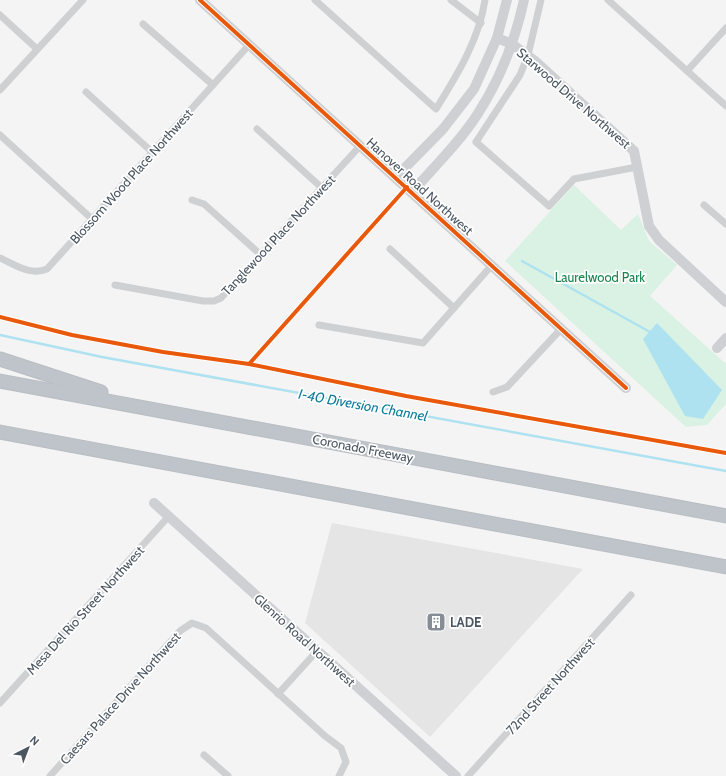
<svg xmlns="http://www.w3.org/2000/svg" width="726" height="776" viewBox="0 0 726 776" font-family="Cabin,sans-serif">
  <style>
    .education { fill: #e6e5e6 }
    .green { fill: #d9f2e3 }
    .water { fill: #aee2f0 }
    .lines { fill: none; stroke-linecap: round; stroke-linejoin: round }
    .stream { stroke: #aee2f0; stroke-width: 2.5 }
    .highway-casing { stroke: #b9bec3; stroke-width: 15 }
    .street { stroke: #ced0d2; stroke-width: 7 }
    .secondary { stroke: #ced0d4; stroke-width: 10 }
    .highway { stroke: #bec4c9; stroke-width: 13 }
    .cycleway-casing { stroke: #fff; stroke-width: 6 }
    .cycleway { stroke: #e8590c; stroke-width: 4 }
    .labels { text-anchor: middle; stroke-width: 3.5; stroke-linejoin: round; paint-order: stroke }
    .street-label { font-size: 13px; fill: #4a5661; stroke: #fff }
    .park-label { font-size: 13px; fill: #17864f; stroke: #fff }
    .poi-label { font-size: 13px; font-weight: bold; fill: #4a5661; stroke: #fff; text-anchor: start }
    .water-label { font-size: 14px; font-style: italic; fill: #0c7c9b; stroke: #fff }
  </style>
  <rect width="100%" height="100%" fill="#f4f4f4"/>
  <path class="education" d="M332 523 583 569 430 737 305 623Z"/>
  <path class="green" d="M574 185 621 230 638 214 649 241 677 265 650 296 726 364V404L707 425 686 427 505 261Z"/>
  <path class="water" d="M657 323 722 390 703 419 685 416 643 339Z"/>
  <g class="lines">
    <g class="stream">
      <path d="M522 261 650 332"/>
      <path d="M0 335 102 357 726 471"/>
    </g>
    <defs>
      <g id="highway">
        <path d="M0 359 101 392"/>
        <path d="M0 381 726 516"/>
        <path d="M0 432 726 567"/>
      </g>
    </defs>
    <use href="#highway" class="highway-casing"/>
    <g class="street">
      <path d="M315 0 436 109C457 75 479 40 485 0"/>
      <path d="M451 0 481 23"/>
      <path d="M541 0 528 55 520 75 476 142 549 206 574 179 637 167"/>
      <path d="M608 0 726 106"/>
      <path d="M0 15 37 49"/>
      <path d="M143 24 213 85"/>
      <path d="M687 71 726 28"/>
      <path d="M0 90 83 0"/>
      <path d="M86 92 152 152"/>
      <path d="M257 129 322 188"/>
      <path d="M0 135 92 219"/>
      <path d="M192 200 204 204 261 255"/>
      <path d="M704 205 726 224"/>
      <path d="M390 249 454 308"/>
      <path d="M0 258C16 265 30 276 47 269L249 45"/>
      <path d="M115 285 203 301H214L221 298 360 146"/>
      <path d="M319 325 423 343 492 265"/>
      <path d="M493 392 507 387 561 329"/>
      <path d="M278 694 317 651"/>
      <path d="M0 703 169 516"/>
      <path d="M204 755 228 776"/>
      <path d="M50 776 180 631 192 623 206 628 325 736 341 748 346 762 339 776"/>
      <path d="M468 776 631 595"/>
    </g>
    <g class="secondary">
      <path d="M200 0 626 388"/>
      <path d="M497 38 512 44 535 61 634 151 649 226 659 240 726 302"/>
      <path d="M396 177 443 129 474 89 497 38 507 0"/>
      <path d="M412 192C434 167 459 143 477 115 500 80 515 41 524 0"/>
      <path d="M717 348 726 338"/>
      <path d="M154 503 456 776"/>
    </g>
    <use href="#highway" class="highway"/>
    <defs>
      <g id="cycleway">
        <path d="M200 0 626 388"/>
        <path d="M407 187 249 364 406 396 726 453"/>
        <path d="M0 317 72 335 163 352 249 364"/>
      </g>
    </defs>
    <use href="#cycleway" class="cycleway-casing"/>
    <use href="#cycleway" class="cycleway"/>
  </g>
  <defs>
    <symbol id="building-square" viewBox="-11 -11 22 22"><rect x="-9" y="-9" width="18" height="18" rx="4" fill="#868d94" stroke="#fff"/><path d="M-4-6H4V6H1V3H-1V6H-4ZM-2.5-4.3h1.7v1.8h-1.7ZM.8-4.3h1.7v1.8H.8ZM-2.5-1h1.7V.8h-1.7ZM.8-1h1.7V.8H.8Z" fill="#fff"/></symbol>
  </defs>
  <g fill-rule="evenodd">
    <use href="#building-square" x="425" y="611" width="22" height="22"/>
  </g>
  <g class="labels">
    <g class="street-label">
      <text transform="translate(574 98) rotate(41)" y="5">Starwood Drive Northwest</text>
      <text transform="translate(131 176) rotate(-48)" y="5">Blossom Wood Place Northwest</text>
      <text transform="translate(420 186) rotate(42)" y="5">Hanover Road Northwest</text>
      <text transform="translate(278 235) rotate(-47)" y="5">Tanglewood Place Northwest</text>
      <text transform="translate(363 448) rotate(11)" y="5">Coronado Freeway</text>
      <text transform="translate(85 610) rotate(-48)" y="5">Mesa Del Rio Street Northwest</text>
      <text transform="translate(305 640) rotate(42)" y="5">Glenrio Road Northwest</text>
      <text transform="translate(550 686) rotate(-48)" y="5">72nd Street Northwest</text>
      <text transform="translate(120 698) rotate(-48)" y="5">Caesars Palace Drive Northwest</text>
    </g>
    <g class="park-label">
      <text x="600" y="282">Laurelwood Park</text>
    </g>
    <g class="poi-label">
      <text x="450" y="627">LADE</text>
    </g>
    <g class="water-label">
      <text transform="translate(363 405) rotate(10)" y="5">I-40 Diversion Channel</text>
    </g>
  </g>
  <g transform="translate(28 748) rotate(42)" stroke="#ffffff" stroke-width="3" paint-order="stroke">
  <path d="M0-3L7 15L0 10L-7 15Z" fill="#4a5661"/>
  <text y="-6" font-size="11" font-weight="bold" text-anchor="middle" fill="#4a5661">N</text>
  </g>
</svg>
